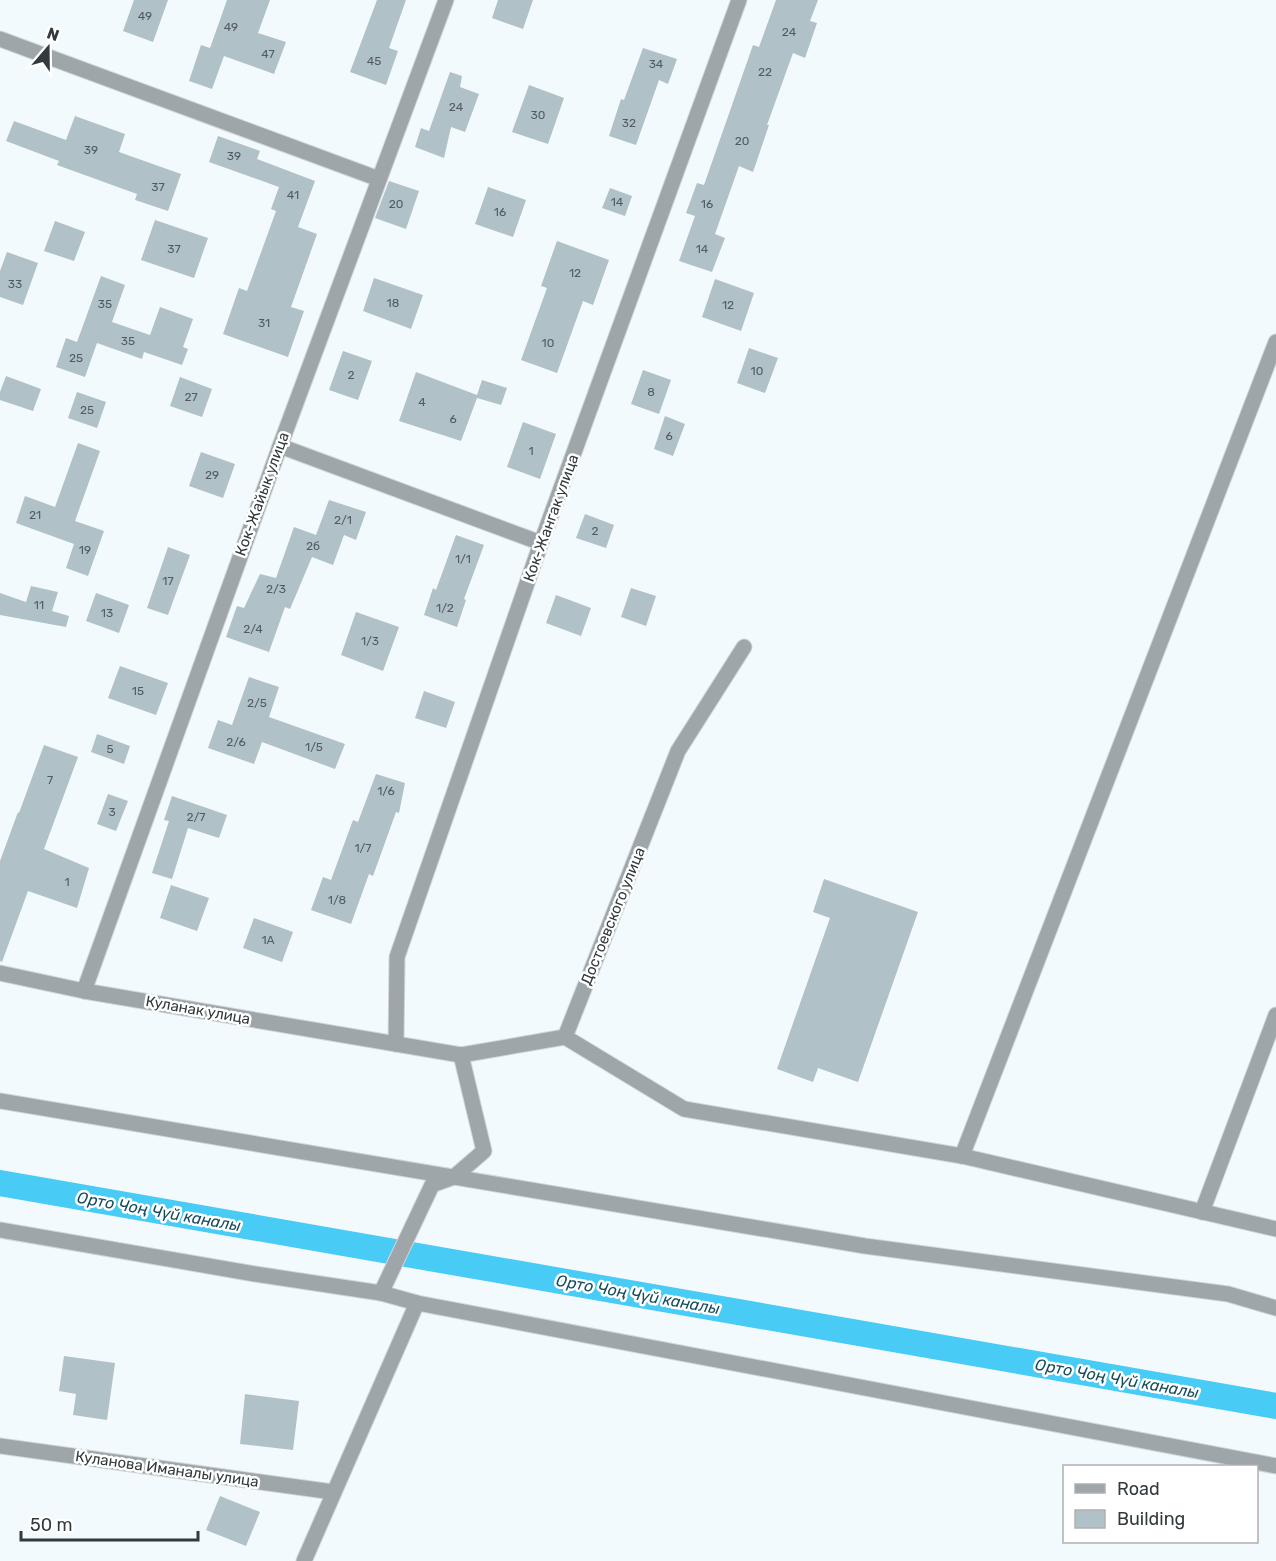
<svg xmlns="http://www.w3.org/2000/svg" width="1276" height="1561" viewBox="0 0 1276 1561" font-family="Rubik,sans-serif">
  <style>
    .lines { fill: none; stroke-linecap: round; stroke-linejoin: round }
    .canal { stroke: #48cbf5; stroke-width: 26 }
    .building { fill: #b0c1c8 }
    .minor-casing { stroke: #d0d7da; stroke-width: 17 }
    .minor { stroke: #9ea6a9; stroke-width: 15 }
    .labels { text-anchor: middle; stroke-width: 5; stroke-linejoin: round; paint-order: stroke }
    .number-label { font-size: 12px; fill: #525c60 }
    .street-label { font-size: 15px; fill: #333a3d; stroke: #fff }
    .water-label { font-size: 16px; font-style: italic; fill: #154c5d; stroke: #fff }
  </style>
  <rect width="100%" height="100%" fill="#f3fafd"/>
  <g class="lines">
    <path class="canal" d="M0 1183 1276 1406"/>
  </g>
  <g class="building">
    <path d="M134 0H168L153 42 123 31Z"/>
    <path d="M227 0H270L258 33 286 42 274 74 224 56 212 89 189 81 201 45 210 48Z"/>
    <path d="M377 0H406L389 48 398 51 386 85 350 72Z"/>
    <path d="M498 0H533L523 29 492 18Z"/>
    <path d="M776 0H818L810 21 817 23 805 58 793 53 767 125H769L753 172 739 166 715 234 725 238 712 272 679 261 695 216 686 213 697 183 704 185 753 45 759 47Z"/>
    <path d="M643 48 677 59 668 84 659 80 636 145 609 136 621 99 624 100Z"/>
    <path d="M450 72 462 76 460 87 479 94 465 132 451 127 444 158 415 147 421 128 429 131Z"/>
    <path d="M529 85 564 98 548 144 512 132Z"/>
    <path d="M75 116 125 134 119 152 181 174 168 211 135 200 137 194 57 165 59 161 6 141 14 121 66 140Z"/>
    <path d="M218 136 260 151 257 159 315 181 298 227 317 234 291 307 304 311 288 357 223 334 239 288 247 291 276 211 271 209 279 187 209 162Z"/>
    <path d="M389 181 419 191 406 229 375 218Z"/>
    <path d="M488 187 526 200 513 237 475 224Z"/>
    <path d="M610 188 632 196 625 216 602 208Z"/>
    <path d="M155 220 208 238 194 278 141 260Z"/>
    <path d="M55 221 85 232 74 261 44 251Z"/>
    <path d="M557 241 609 260 593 305 583 301 557 373 521 360 547 288 541 286Z"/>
    <path d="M7 252 38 263 23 305 0 297V271Z"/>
    <path d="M101 276 125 285 112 322 150 335 160 307 193 319 183 347 188 349 182 365 144 352 142 359 97 343 85 377 56 367 66 338 77 342Z"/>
    <path d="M374 278 423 295 411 329 363 311Z"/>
    <path d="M715 279 754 293 741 331 702 317Z"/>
    <path d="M749 348 778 358 765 393 737 383Z"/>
    <path d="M343 351 372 361 358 400 329 390Z"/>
    <path d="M643 370 671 380 659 414 631 404Z"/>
    <path d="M416 372 477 395 482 380 507 388 501 405 477 398 461 441 399 421Z"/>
    <path d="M6 376 41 389 33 411 0 400V392Z"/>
    <path d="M180 377 212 389 202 417 170 406Z"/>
    <path d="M77 392 106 402 97 428 68 418Z"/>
    <path d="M665 416 685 424 673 456 654 449Z"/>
    <path d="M523 422 556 434 540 479 507 467Z"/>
    <path d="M78 443 100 451 75 521 104 531 88 576 66 568 74 544 16 523 25 496 55 507Z"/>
    <path d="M201 452 235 464 223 498 189 486Z"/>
    <path d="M329 500 366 512 356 540 344 535 333 565 312 557 290 609 285 607 269 652 226 637 237 606 244 608 260 574 276 578 294 527 316 535Z"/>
    <path d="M585 514 614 525 606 548 576 538Z"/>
    <path d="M456 535 484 545 464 599 466 600 457 627 424 615 433 588 436 590Z"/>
    <path d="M168 547 190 555 168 615 147 608Z"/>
    <path d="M31 586 58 592 52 611 69 616 66 627 0 615V593L26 602Z"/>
    <path d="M631 588 656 596 646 626 621 617Z"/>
    <path d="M96 593 129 605 119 633 86 621Z"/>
    <path d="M556 595 591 608 581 636 546 623Z"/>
    <path d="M356 612 399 627 383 671 341 655Z"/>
    <path d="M120 666 168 683 156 715 108 698Z"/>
    <path d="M249 677 279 687 269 717 345 744 335 769 262 742 254 764 208 748 218 720 232 725Z"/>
    <path d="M424 691 455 702 446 728 415 718Z"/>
    <path d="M97 734 130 746 124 764 91 752Z"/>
    <path d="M44 745 78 757 44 849 89 868 77 908 28 891 2 962 0 961V861L18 812 19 813Z"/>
    <path d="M376 774 405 783 399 813 396 812 373 876 369 874 351 924 311 910 323 877 331 880 353 820 358 822Z"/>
    <path d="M108 794 128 801 116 831 97 824Z"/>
    <path d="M172 796 227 815 219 838 188 828 172 879 152 873 169 821 164 820Z"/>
    <path d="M824 879 918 912 858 1082 818 1068 813 1082 777 1069 830 918 813 912Z"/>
    <path d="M171 885 209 898 197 931 160 918Z"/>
    <path d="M254 918 293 932 282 962 243 948Z"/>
    <path d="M64 1356 115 1363 107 1420 73 1415 76 1394 59 1391Z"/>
    <path d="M245 1394 299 1401 293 1450 240 1444Z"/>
    <path d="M220 1496 260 1512 246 1546 206 1530Z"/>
  </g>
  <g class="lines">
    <defs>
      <g id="minor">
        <path d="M0 39 379 179"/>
        <path d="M280 446 541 543"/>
        <path d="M0 973 84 991 461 1055 565 1037 678 751 744 647"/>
        <path d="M84 991 280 446 446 0"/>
        <path d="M565 1037 684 1109 962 1156 1276 1229"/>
        <path d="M396 1044 397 957 541 543 739 0"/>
        <path d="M0 1101 865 1246 1228 1294 1276 1308"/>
        <path d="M962 1156 1276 342"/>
        <path d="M1202 1212 1276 1015"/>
        <path d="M0 1230 255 1274 381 1293 417 1303 304 1561"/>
        <path d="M381 1293 432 1185 454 1177 484 1151 461 1055"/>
        <path d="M417 1303 1276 1466"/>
        <path d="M0 1446 333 1492"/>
      </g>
    </defs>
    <use href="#minor" class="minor-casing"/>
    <use href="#minor" class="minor"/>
  </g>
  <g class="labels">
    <g class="number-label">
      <text x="145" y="20">49</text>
      <text x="231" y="31">49</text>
      <text x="789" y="36">24</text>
      <text x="268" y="58">47</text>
      <text x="374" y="65">45</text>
      <text x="656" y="68">34</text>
      <text x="765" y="76">22</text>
      <text x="456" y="111">24</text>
      <text x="538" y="119">30</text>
      <text x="629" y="127">32</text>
      <text x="742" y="145">20</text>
      <text x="91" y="154">39</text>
      <text x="234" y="160">39</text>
      <text x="158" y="191">37</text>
      <text x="293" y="199">41</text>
      <text x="617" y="206">14</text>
      <text x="396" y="208">20</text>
      <text x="707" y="208">16</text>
      <text x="500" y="216">16</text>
      <text x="174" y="253">37</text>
      <text x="702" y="253">14</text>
      <text x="575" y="277">12</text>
      <text x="15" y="288">33</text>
      <text x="393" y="307">18</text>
      <text x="105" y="308">35</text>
      <text x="728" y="309">12</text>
      <text x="264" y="327">31</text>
      <text x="128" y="345">35</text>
      <text x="548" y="347">10</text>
      <text x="76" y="362">25</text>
      <text x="757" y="375">10</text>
      <text x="351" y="379">2</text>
      <text x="651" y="396">8</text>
      <text x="191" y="401">27</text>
      <text x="422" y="406">4</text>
      <text x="87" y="414">25</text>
      <text x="453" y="423">6</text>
      <text x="669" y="440">6</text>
      <text x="531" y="455">1</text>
      <text x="212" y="479">29</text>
      <text x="35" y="519">21</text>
      <text x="343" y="524">2/1</text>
      <text x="595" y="535">2</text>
      <text x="313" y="550">2б</text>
      <text x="85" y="554">19</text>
      <text x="463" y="563">1/1</text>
      <text x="168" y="585">17</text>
      <text x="276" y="593">2/3</text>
      <text x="39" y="609">11</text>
      <text x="445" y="612">1/2</text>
      <text x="107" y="617">13</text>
      <text x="253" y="633">2/4</text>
      <text x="370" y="645">1/3</text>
      <text x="138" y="695">15</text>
      <text x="257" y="707">2/5</text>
      <text x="236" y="746">2/6</text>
      <text x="314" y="751">1/5</text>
      <text x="110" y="753">5</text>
      <text x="50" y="784">7</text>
      <text x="386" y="795">1/6</text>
      <text x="112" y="816">3</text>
      <text x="196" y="821">2/7</text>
      <text x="363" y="852">1/7</text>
      <text x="67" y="886">1</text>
      <text x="337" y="904">1/8</text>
      <text x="268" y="944">1А</text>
    </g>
    <g class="street-label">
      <text transform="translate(262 494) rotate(-70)" y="5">Кок-Жайык улица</text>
      <text transform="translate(551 518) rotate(-70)" y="5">Кок-Жангак улица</text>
      <text transform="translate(613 916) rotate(-68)" y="5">Достоевского улица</text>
      <text transform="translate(198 1010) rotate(10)" y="5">Куланак улица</text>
      <text transform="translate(167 1469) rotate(8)" y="5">Куланова Иманалы улица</text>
    </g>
    <g class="water-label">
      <text transform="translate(159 1211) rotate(10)" y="6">Орто Чоң Чүй каналы</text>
      <text transform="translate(638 1294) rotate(10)" y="6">Орто Чоң Чүй каналы</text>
      <text transform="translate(1117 1378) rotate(10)" y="6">Орто Чоң Чүй каналы</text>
    </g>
  </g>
  <rect x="1063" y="1465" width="195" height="78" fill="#ffffff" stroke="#adb0b1" stroke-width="1.5"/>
  <rect x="1075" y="1484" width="30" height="9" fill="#9ea6a9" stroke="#adb0b1" stroke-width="1.5"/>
  <text x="1117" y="1495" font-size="18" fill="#333a3d">Road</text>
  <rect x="1075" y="1510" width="30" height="18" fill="#b0c1c8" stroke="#adb0b1" stroke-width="1.5"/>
  <text x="1117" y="1525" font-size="18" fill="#333a3d">Building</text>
  <g transform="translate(48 48) rotate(20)" stroke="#ffffff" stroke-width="4.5" paint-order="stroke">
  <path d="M0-4.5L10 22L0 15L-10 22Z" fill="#333a3d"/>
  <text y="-9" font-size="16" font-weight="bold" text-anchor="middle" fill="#333a3d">N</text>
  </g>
  <path d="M21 1531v9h177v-9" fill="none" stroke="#333a3d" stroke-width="3"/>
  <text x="30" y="1531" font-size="18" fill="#333a3d" stroke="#ffffff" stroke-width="4.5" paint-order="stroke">50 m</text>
</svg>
